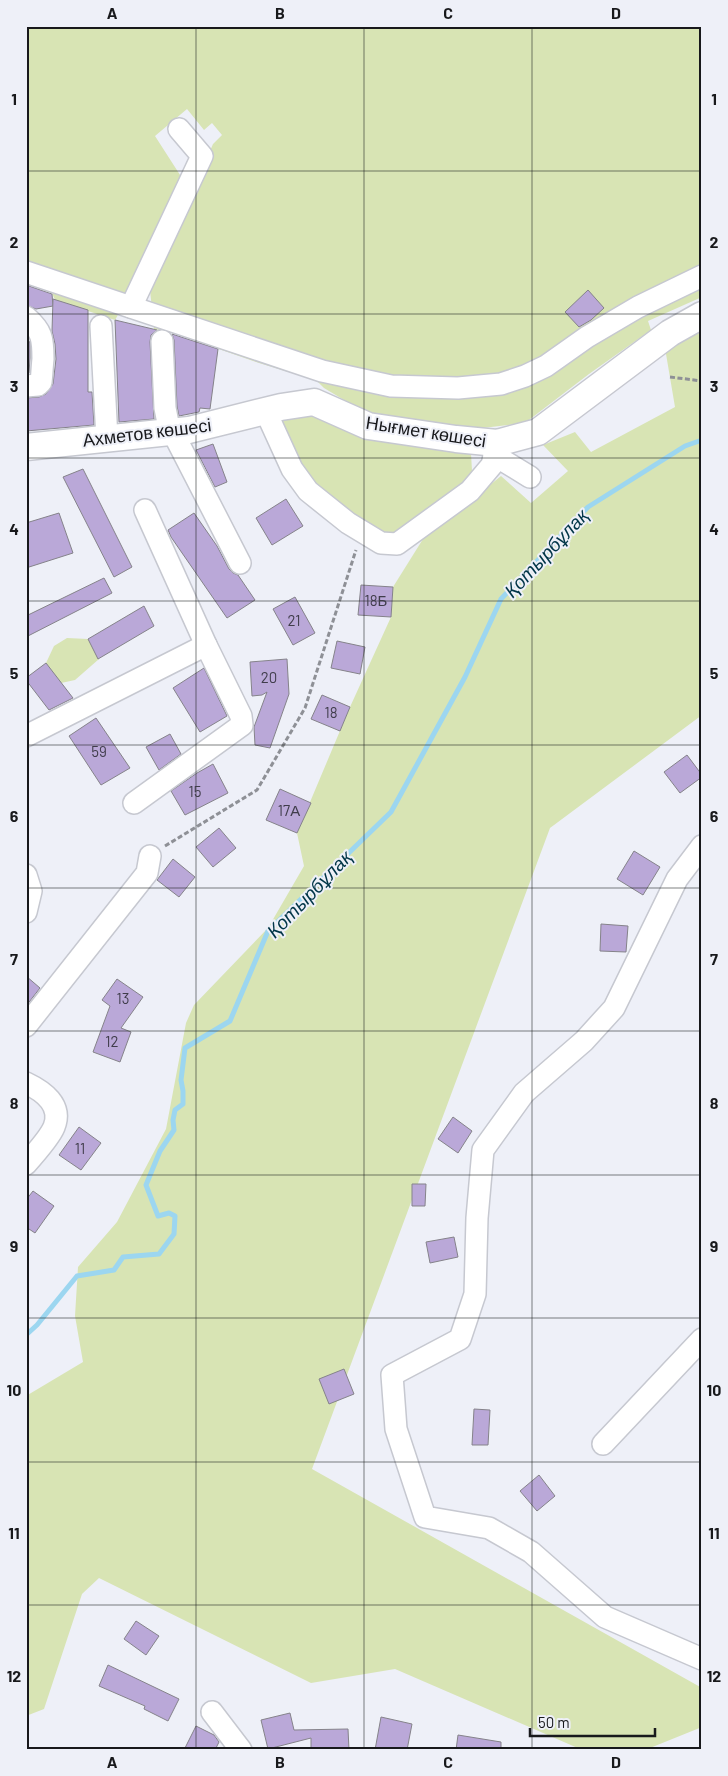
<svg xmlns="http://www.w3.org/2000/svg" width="728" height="1776" viewBox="0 0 728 1776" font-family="Barlow,sans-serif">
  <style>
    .green { fill: #d8e4b4 }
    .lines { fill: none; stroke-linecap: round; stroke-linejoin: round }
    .stream { stroke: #9cd6f0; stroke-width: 5 }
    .building { fill: #baa8d8; stroke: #85838a }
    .minor-casing { stroke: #c6c8d0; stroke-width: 24 }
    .major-casing { stroke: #c6c8d0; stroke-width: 29 }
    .path { stroke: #8e9096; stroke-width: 3; stroke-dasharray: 5 2.5; stroke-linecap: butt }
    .minor { stroke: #fff; stroke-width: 21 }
    .major { stroke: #fff; stroke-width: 26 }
    .grid { fill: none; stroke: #18191c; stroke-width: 1; stroke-opacity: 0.55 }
    .labels { text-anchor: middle; stroke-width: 4; stroke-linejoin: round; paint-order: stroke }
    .number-label { font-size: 15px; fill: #403d4b }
    .street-label { font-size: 18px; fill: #18191c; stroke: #eef0f8 }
    .water-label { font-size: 19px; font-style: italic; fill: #003547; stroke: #eef0f8 }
    .neatline { fill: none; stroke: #18191c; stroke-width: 2 }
    .grid-label { font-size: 16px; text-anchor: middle; font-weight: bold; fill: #18191c }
  </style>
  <rect width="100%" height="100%" fill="#eef0f8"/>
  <g class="green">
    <path d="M26 26H702V297L648 321 651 330 589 374 525 423 474 429 370 413 354 406 324 388 317 381 308 378 259 363 176 334 154 329 150 290 213 144 222 135 212 123 204 130 187 109 155 136 182 178 133 289 115 320 55 300 52 293 26 281Z"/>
    <path d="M702 323V715L550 828 312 1469 702 1688V1727L650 1748 580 1749 395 1669 311 1683 99 1578 82 1594 44 1709 26 1716V1396L83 1362 75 1316 78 1267 117 1222 166 1129 186 1023 194 1005 268 928 304 866 297 833 350 707 391 617 393 587 423 539 501 476 531 503 568 471 543 445 575 432 591 452 675 407 665 348Z"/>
    <path d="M304 414 369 436 471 453 472 471 461 489 397 539H382L303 473 278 420Z"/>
    <path d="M67 638 88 639 99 659 75 680 61 683 46 663 54 646Z"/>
  </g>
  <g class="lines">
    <path class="stream" d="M26 1335 37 1325 77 1276 114 1270 123 1257 159 1254 174 1234 175 1216 169 1213 158 1216 146 1185 160 1151 174 1130 173 1120 175 1110 183 1104V1091L181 1080 185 1048 230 1021 268 931 391 812 465 677 501 599 588 507 685 446 702 440"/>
  </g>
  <g class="building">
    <path d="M26 285 52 294 53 306 36 309 26 305Z"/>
    <path d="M588 290 604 308 591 320 579 327 565 312Z"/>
    <path d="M53 299 88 310V392H92L94 425 26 431V398L39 397 46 394 53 384 56 359 55 344 52 331Z"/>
    <path d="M115 320 157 330 151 335 150 342 154 419 119 422Z"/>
    <path d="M172 334 218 349 210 409 200 408 199 412 179 416 177 406 174 340Z"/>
    <path d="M26 341H29L30 343V358L29 373H26Z"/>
    <path d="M213 444 227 482 215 487 196 450Z"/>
    <path d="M83 469 132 567 114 577 63 477Z"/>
    <path d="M286 499 303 526 272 545 256 518Z"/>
    <path d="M59 513 73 553 26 568V523Z"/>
    <path d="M194 513 217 546 229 569 233 573 238 575 255 600 227 618 171 537 168 530Z"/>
    <path d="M104 578 112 593 26 637V616Z"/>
    <path d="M361 585 393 587 391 617 358 615Z"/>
    <path d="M295 597 315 633 293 645 273 609Z"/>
    <path d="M144 606 154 626 98 659 88 639Z"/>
    <path d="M337 641 365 647 360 674 331 668Z"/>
    <path d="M287 659 289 694 270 748 255 745 254 727 267 692 262 695 252 696 250 662Z"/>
    <path d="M46 663 73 698 49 710 26 680V678Z"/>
    <path d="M204 668 227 716 200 732 173 688Z"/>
    <path d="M322 695 350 707 340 731 311 719Z"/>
    <path d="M96 718 130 768 101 785 69 736Z"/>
    <path d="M170 734 181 754 159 770 146 747Z"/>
    <path d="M687 755 702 775V777L680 793 664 772Z"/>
    <path d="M213 764 228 793 185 815 171 791 197 773Z"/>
    <path d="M280 789 311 803 297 833 266 820Z"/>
    <path d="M219 828 236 848 213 867 196 847Z"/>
    <path d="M634 851 660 867 643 895 617 879Z"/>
    <path d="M173 859 195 877 179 897 157 880Z"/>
    <path d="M601 924 628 926 626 952 600 951Z"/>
    <path d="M26 976 40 988 26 1006Z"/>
    <path d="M117 979 143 997 121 1028 131 1032 120 1062 93 1052 110 1006 102 1000Z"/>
    <path d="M453 1117 472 1131 458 1153 438 1139Z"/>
    <path d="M79 1127 101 1143 81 1170 59 1155Z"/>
    <path d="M412 1184H426L425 1206H412Z"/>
    <path d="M33 1191 54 1206 35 1233 26 1227V1200Z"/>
    <path d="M454 1237 458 1257 430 1263 426 1242Z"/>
    <path d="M344 1369 354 1394 329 1404 319 1379Z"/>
    <path d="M474 1409 490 1410 488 1445H472Z"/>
    <path d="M539 1475 555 1496 537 1511 520 1491Z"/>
    <path d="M136 1621 159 1636 146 1655 124 1639Z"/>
    <path d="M108 1665 179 1699 168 1721 144 1709 145 1706 99 1686Z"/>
    <path d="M290 1713 294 1730 348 1729 349 1750H311V1738L268 1749 261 1720Z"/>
    <path d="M381 1717 412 1724 407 1750H375Z"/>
    <path d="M196 1726 214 1735 219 1742 215 1750H184Z"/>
    <path d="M458 1735 501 1742V1750H456Z"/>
  </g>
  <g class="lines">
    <defs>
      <g id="minor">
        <path d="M26 272 322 371 391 386 458 388 501 384 525 376 546 366 587 337 638 307 702 276"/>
        <path d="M131 307 202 156 179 129"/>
        <path d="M26 317C42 331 43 338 43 359 42 367 42 375 41 382L38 385 26 386"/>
        <path d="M101 326 107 439"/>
        <path d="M162 341 165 408 168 423 240 563"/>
        <path d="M266 412 292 469 308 491 348 523 381 543 397 544 470 491 492 465 497 443"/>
        <path d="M494 455 530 477"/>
        <path d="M145 510 206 645"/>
        <path d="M26 736 206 645 241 716 242 725 134 803"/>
        <path d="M702 846 677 879 614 1008 584 1041 524 1093 483 1150 477 1218 475 1294 460 1339 392 1375 396 1429 425 1517 489 1528 531 1552 605 1617 702 1659"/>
        <path d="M26 875 31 891 26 912"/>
        <path d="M26 1026 147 873 150 856"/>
        <path d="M26 1083C43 1091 63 1105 54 1127 50 1137 34 1155 26 1164"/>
        <path d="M603 1444 702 1339"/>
        <path d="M212 1712 241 1750"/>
      </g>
      <path id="major" d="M26 447 189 430 281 407 314 402 368 426 456 439 497 443 538 432 670 333 702 315"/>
    </defs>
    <use href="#minor" class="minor-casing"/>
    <use href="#major" class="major-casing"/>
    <g class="path">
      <path d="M670 377 702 381"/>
      <path d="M165 846 257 790 305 708 356 550"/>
    </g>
    <use href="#minor" class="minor"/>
    <use href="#major" class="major"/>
  </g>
  <path class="grid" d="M196 26V1750M364 26V1750M532 26V1750M26 171H702M26 314H702M26 458H702M26 601H702M26 745H702M26 888H702M26 1031H702M26 1175H702M26 1318H702M26 1462H702M26 1605H702"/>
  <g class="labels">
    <g class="number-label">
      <text x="376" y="606">18Б</text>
      <text x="294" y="626">21</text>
      <text x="269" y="683">20</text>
      <text x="331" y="718">18</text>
      <text x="99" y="757">59</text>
      <text x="195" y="797">15</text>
      <text x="289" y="816">17А</text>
      <text x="123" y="1004">13</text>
      <text x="112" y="1047">12</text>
      <text x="80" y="1154">11</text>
    </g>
    <g class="street-label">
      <text transform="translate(426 432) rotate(9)" y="6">Нығмет көшесі</text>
      <text transform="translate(147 433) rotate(-7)" y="6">Ахметов көшесі</text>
    </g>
    <g class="water-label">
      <text transform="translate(546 553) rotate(-47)" y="7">Қотырбұлақ</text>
      <text transform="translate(309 894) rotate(-46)" y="7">Қотырбұлақ</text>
    </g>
  </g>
  <rect width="728" height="1776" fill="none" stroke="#eef0f8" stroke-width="55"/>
  <path d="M530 1728v8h125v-8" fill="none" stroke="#18191c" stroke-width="2.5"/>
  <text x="538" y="1728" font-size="15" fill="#18191c" stroke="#eef0f8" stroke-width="4" paint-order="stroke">50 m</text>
  <rect x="28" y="28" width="672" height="1720" class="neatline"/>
  <g class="grid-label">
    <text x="112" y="19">A</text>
    <text x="280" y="19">B</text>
    <text x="448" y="19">C</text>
    <text x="616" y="19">D</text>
    <text x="14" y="105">1</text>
    <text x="714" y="105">1</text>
    <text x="14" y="248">2</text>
    <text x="714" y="248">2</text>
    <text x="14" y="392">3</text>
    <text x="714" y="392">3</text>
    <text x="14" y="535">4</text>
    <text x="714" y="535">4</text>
    <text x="14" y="679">5</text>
    <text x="714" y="679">5</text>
    <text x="14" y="822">6</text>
    <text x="714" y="822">6</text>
    <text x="14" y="965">7</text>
    <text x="714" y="965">7</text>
    <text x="14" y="1109">8</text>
    <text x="714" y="1109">8</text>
    <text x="14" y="1252">9</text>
    <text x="714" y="1252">9</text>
    <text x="14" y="1396">10</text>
    <text x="714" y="1396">10</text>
    <text x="14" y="1539">11</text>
    <text x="714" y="1539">11</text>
    <text x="14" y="1682">12</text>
    <text x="714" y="1682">12</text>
    <text x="112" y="1768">A</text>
    <text x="280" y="1768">B</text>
    <text x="448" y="1768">C</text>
    <text x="616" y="1768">D</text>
  </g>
</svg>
